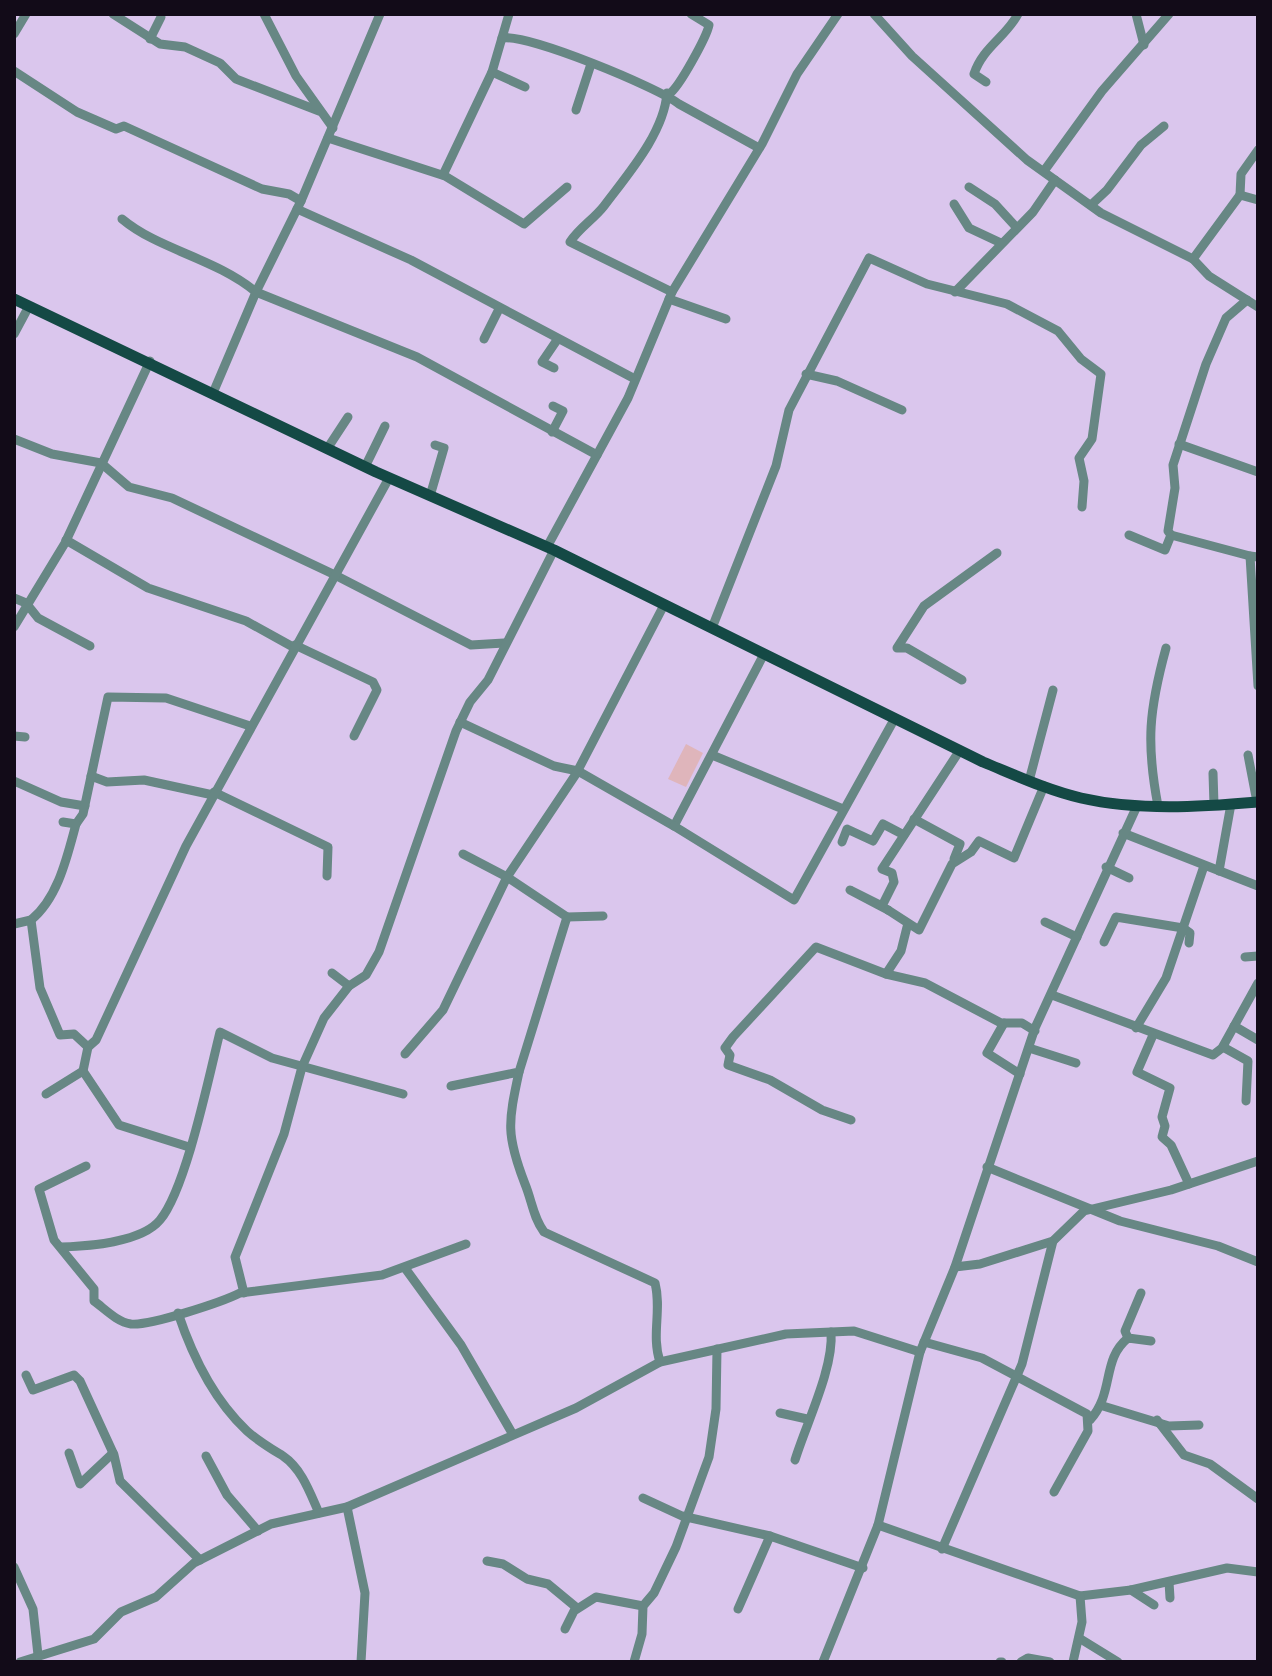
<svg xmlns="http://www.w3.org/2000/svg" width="1272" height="1676" viewBox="0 0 1272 1676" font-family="Manrope,sans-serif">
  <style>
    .grass { fill: #dfb5bb }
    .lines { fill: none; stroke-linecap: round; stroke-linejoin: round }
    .minor { stroke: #678784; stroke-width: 9 }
    .major { stroke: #144945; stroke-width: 11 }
  </style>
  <rect width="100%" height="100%" fill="#dac6ed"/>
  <path class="grass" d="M686 744 703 753 686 787 668 779Z"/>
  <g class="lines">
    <g class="minor">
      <path d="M113 14 160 44 185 47 220 63 236 79 319 111"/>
      <path d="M264 14 296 76 333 128"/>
      <path d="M874 14 912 56 1027 160 1101 213 1193 259"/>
      <path d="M1136 14 1144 45"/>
      <path d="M14 34 26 14"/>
      <path d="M502 38C527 33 659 88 679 104L759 148"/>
      <path d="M150 39 161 17"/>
      <path d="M14 71 77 112 116 129 124 126 262 189 289 194 301 201"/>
      <path d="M492 72 525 87"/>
      <path d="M986 82 974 74C983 47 1006 37 1018 14"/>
      <path d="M669 94C679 88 707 36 709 25L691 14"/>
      <path d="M576 110 591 64"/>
      <path d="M328 138 445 176 524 224 567 187"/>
      <path d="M1044 171 1102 91 1169 14"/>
      <path d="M443 175 492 72 509 14"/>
      <path d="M969 187 995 204 1017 228"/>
      <path d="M1240 195 1241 174 1258 150"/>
      <path d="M1258 200 1240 195 1193 259 1209 276 1258 307"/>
      <path d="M954 204 969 228 1001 243"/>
      <path d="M1091 205 1107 190 1141 145 1164 126"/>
      <path d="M297 209 411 260 635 379"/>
      <path d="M122 219C159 250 215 258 256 292L417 357 597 455"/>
      <path d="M672 292 762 144 797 74 838 14"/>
      <path d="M955 292 1033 212 1055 180"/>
      <path d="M669 299 726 319"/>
      <path d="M14 334 29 306"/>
      <path d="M484 339 499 309"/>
      <path d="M554 368 542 362 557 340"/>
      <path d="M806 374 837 381 902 410"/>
      <path d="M213 393 256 292 301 201 380 14"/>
      <path d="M552 432 563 411 553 406"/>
      <path d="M14 439 52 454 101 463 129 487 172 498 333 574 471 645 504 643"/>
      <path d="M1179 444 1258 472"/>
      <path d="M327 449 348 417"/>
      <path d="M365 467 385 426"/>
      <path d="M430 496 444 448 435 445"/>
      <path d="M1129 535 1165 550 1171 535 1168 531 1175 488 1173 465 1206 364 1226 318 1247 300"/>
      <path d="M1171 535 1250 556"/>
      <path d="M66 540 148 588 246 621 293 647"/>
      <path d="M547 547 628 398 672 292 570 242C579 228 594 219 604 206 628 174 664 133 667 93"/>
      <path d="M1258 557 1250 556 1258 686"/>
      <path d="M14 598 26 603 38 618 90 646"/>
      <path d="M14 627 65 543 150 361"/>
      <path d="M712 628 776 466 789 410 869 258 927 284 1007 304 1058 331 1081 359 1101 374 1092 439 1079 458 1084 481 1082 507"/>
      <path d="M295 645 373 682 377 690 354 736"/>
      <path d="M962 680 907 648H897L924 606 997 553"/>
      <path d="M460 722 554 766 578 771 674 826 764 654"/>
      <path d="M14 736 25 737"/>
      <path d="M712 755 843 809"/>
      <path d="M1248 755 1257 802"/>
      <path d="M1213 773 1214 805"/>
      <path d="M91 776 107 782 144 780 213 795"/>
      <path d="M14 781 61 802 85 806"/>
      <path d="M1029 781 1053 690"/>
      <path d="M214 792 328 847 327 876"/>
      <path d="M1158 806C1146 743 1149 710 1166 648"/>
      <path d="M914 819 960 844 954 859"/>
      <path d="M76 824 83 814 108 697 166 698 250 726"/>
      <path d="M674 826 794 900 895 718"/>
      <path d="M1123 833 1258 886"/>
      <path d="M842 842 847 829 873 841 883 824 904 835"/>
      <path d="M1106 867 1129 878"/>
      <path d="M1219 871 1231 804"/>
      <path d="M888 910 850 890 882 906 894 882 892 873 882 869 960 750"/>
      <path d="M567 917 603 916"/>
      <path d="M31 920C58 898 67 857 76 824L63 822"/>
      <path d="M1045 922 1077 937"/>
      <path d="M14 924 31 920 40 988 60 1035 74 1034 88 1047 96 1040 186 846 389 478"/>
      <path d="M1104 942 1116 917 1183 928 1190 933 1189 943"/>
      <path d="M1245 957 1258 956"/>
      <path d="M332 973 349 986"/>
      <path d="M886 974 901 951 908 923 888 910 919 930 952 864 971 852 979 841 1014 858 1044 786"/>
      <path d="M1052 995 1213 1055 1222 1048 1258 983"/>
      <path d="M1004 1023 987 1053 1020 1074"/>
      <path d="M1234 1026 1258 1040"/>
      <path d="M1136 1028 1166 978 1204 866"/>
      <path d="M1153 1035 1137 1072 1170 1088 1162 1117 1165 1126 1162 1137 1171 1145 1189 1184"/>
      <path d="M88 1047 83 1071 119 1125 189 1147"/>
      <path d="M1223 1047 1248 1061 1246 1101"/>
      <path d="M1029 1048 1076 1063"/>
      <path d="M405 1054 443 1010 507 877 576 774 664 605"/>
      <path d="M519 1072C508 1123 506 1135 525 1184 532 1201 533 1217 544 1232L655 1283C662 1310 651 1335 660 1362"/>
      <path d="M451 1086 519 1072 567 917 507 877 463 854"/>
      <path d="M46 1094 83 1071"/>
      <path d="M851 1120 822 1110 770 1080 728 1065 730 1055 725 1048 733 1037 816 947 886 974 925 983 1001 1023H1022L1035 1031"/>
      <path d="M86 1166 39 1189 54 1240 94 1289V1301C105 1309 117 1322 131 1324 150 1326 222 1302 240 1293L382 1275 466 1244"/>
      <path d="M987 1167 1120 1221 1218 1246 1258 1262"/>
      <path d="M61 1247C88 1246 141 1243 160 1220 186 1189 209 1076 220 1032L272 1058 403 1094"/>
      <path d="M955 1267 980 1264 1053 1241 1084 1211 1171 1190 1258 1161"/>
      <path d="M405 1268 461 1345 512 1433"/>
      <path d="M244 1293 235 1257 284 1134 302 1067 324 1018 349 986 366 975 379 952 456 731 470 702 488 680 554 550"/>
      <path d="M178 1313C192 1355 214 1400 247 1431 258 1441 270 1448 283 1456 302 1469 310 1493 319 1513"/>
      <path d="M1128 1338 1125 1331 1141 1293"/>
      <path d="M924 1342 982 1358 1087 1414 1088 1431 1054 1492"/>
      <path d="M26 1375 33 1390 74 1375 80 1381 114 1455 120 1481 200 1560"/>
      <path d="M1103 1406 1169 1426 1199 1425"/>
      <path d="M780 1413 807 1419"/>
      <path d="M1090 1420C1115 1392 1101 1360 1128 1338L1151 1341"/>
      <path d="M1157 1420 1184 1455 1210 1464 1258 1499"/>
      <path d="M69 1453 80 1484 113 1453"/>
      <path d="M206 1456 227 1495 258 1531"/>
      <path d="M795 1460C806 1424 834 1368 831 1332"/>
      <path d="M643 1498 682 1516 770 1536"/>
      <path d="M347 1507 365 1593 361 1662"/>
      <path d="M878 1525 1080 1596 1131 1590 1154 1605"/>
      <path d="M942 1549 1022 1364 1053 1241"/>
      <path d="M487 1561 503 1564 527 1579 548 1584 577 1608"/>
      <path d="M14 1567 33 1609 38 1655"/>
      <path d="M1169 1582 1170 1598"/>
      <path d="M1131 1590 1227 1568 1258 1572"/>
      <path d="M738 1609 770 1536 863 1568"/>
      <path d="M565 1629 574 1611 596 1597 643 1606"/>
      <path d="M1079 1638 1118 1662"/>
      <path d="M20 1662 94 1639 121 1612 156 1597 194 1563 271 1524 347 1507 576 1408 660 1362 786 1334 854 1331 920 1352"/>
      <path d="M634 1662 642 1634 643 1606 654 1593 676 1547 709 1457 716 1409 717 1349"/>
      <path d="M823 1662 878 1525 920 1352 955 1267 1035 1028 1137 806"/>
      <path d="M1000 1662H1002"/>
      <path d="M1021 1662 1028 1658 1050 1662"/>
      <path d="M1073 1662 1082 1622 1080 1596"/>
    </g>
    <path class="major" d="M14 299 376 472 554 550 983 762C1015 775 1047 790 1081 798 1138 811 1200 807 1258 802"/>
  </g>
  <rect width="1272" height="1676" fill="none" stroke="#120b18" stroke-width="32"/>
</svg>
